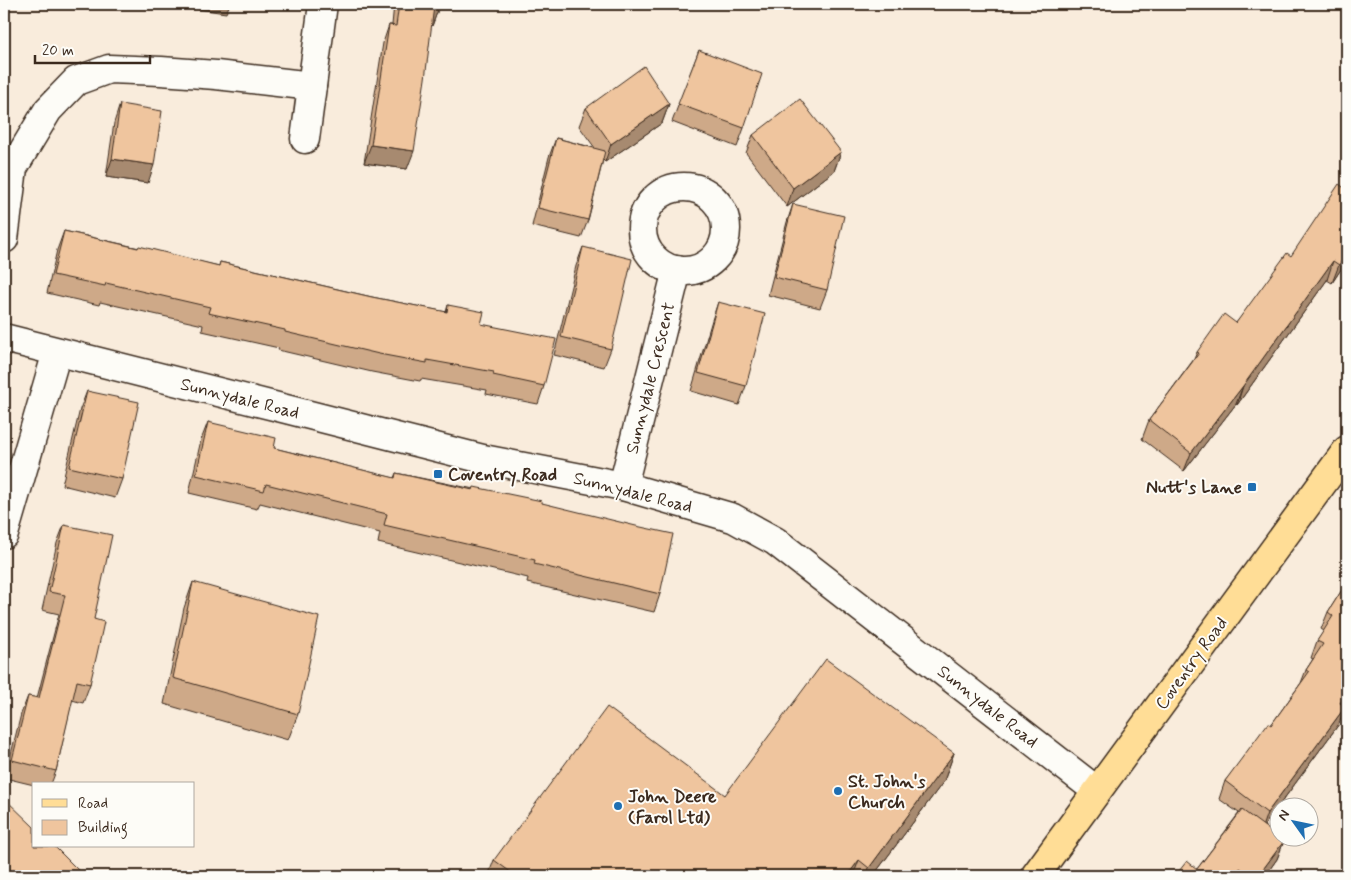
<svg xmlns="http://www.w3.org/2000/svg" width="1351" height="880" viewBox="0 0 1351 880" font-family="Mynerve,sans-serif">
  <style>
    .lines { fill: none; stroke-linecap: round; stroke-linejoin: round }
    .minor-casing { stroke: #3b2a1e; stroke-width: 31 }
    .major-casing { stroke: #3b2a1e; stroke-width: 31 }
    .minor { stroke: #fdfcf7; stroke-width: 28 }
    .major { stroke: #ffdd96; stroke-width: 28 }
    .wall { fill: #cea988; stroke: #3b2a1e }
    .shaded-wall { fill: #a78a6f; stroke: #3b2a1e }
    .building { fill: #efc59e; stroke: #3b2a1e }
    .poi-dot { fill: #1f6fb2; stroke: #fdfcf7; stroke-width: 2 }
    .labels { text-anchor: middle; stroke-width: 4; stroke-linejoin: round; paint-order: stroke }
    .street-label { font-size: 18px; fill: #3b2a1e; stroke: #fdfcf7 }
    .poi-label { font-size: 18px; font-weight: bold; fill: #3b2a1e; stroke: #fdfcf7; text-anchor: start }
  </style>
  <rect width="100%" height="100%" fill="#f9ecdc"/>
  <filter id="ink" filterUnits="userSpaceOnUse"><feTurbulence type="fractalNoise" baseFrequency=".02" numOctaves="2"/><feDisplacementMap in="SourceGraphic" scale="10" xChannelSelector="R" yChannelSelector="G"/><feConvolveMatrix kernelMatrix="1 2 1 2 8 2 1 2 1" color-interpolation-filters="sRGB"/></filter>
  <g filter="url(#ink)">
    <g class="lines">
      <defs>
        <g id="minor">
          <path d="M312 86 323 4"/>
          <circle cx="684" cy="229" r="42"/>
          <path d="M4 239 13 168 48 110 76 81 109 69 161 71 216 75 312 86 305 139"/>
          <path d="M4 338 282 408 483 459 623 486 733 518 775 541 1097 791"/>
          <path d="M623 486 677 270"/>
          <path d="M4 534 57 352"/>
        </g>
        <path id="major" d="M1035 876 1347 450"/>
      </defs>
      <use href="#minor" class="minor-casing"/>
      <use href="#major" class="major-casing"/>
      <use href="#minor" class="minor"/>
      <use href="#major" class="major"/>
    </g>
    <g class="wall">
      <path d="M394 4H440L432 26 431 25 407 169 364 163 383 43 389 25H392Z"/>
      <path d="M699 50 744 128 737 147 672 122Z"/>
      <path d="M120 104 148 183 106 177 114 123Z"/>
      <path d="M669 104 662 123 605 162 603 160 588 220 581 238 532 226 549 157 556 138 595 148 579 126 586 108Z"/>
      <path d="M753 135 841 152 834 171 787 207 746 153Z"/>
      <path d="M1347 190V260L1332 283 1327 280 1237 405 1236 404 1184 471 1142 439 1149 420 1194 359 1197 352 1236 323Z"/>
      <path d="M793 204 827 290 820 308 768 295 787 222Z"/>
      <path d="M64 231 219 266 220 262 372 297 446 312 448 305 481 324 544 386 538 404 486 394 487 390 421 379 420 381 372 372 278 350 279 348 202 331 203 325 100 302 99 305 47 293 57 250Z"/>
      <path d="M583 247 611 349 604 367 554 355 576 266Z"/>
      <path d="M718 302 746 386 739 405 691 391 712 320Z"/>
      <path d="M87 391 122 479 115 498 62 485 80 409Z"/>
      <path d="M208 422 274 448 394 478 396 473 542 503 660 594 654 612 527 583 528 578 378 543 380 533 260 503 257 509 189 493 201 440Z"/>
      <path d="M64 525 94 619 90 684 83 703 72 700 56 771 51 784H34V785L5 778 21 714 28 696 37 698 59 614 42 610 57 543Z"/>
      <path d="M193 582 298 714 288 740 164 704 184 608Z"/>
      <path d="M1347 582 1343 706 1345 707 1339 724 1264 826 1284 841 1277 859 1265 876H1175L1197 869 1239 813 1219 799 1225 781 1271 725 1301 683 1306 670 1313 659 1311 658 1317 641 1324 631 1321 629 1328 612Z"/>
      <path d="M954 753 944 781 873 876H488L494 860 725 795Z"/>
    </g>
    <g class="shaded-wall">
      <path d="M162 4H230L226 13Z"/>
      <path d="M434 6 439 7 432 26 427 25Z"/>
      <path d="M669 104 662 123 605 162 611 144Z"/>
      <path d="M371 145 414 151 407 169 364 163Z"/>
      <path d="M841 152 834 171 787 207 793 188Z"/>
      <path d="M112 159 154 165 148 183 106 177Z"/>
      <path d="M1347 252V260L1332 283 1339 265Z"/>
      <path d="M1333 261 1327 280 1237 405 1243 386Z"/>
      <path d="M1243 386 1236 404 1184 471 1191 453Z"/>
      <path d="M1347 693V700L1334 720 1340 703Z"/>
      <path d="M1345 707 1339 724 1261 830 1267 813Z"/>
      <path d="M954 753 944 781 873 876H866L869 868Z"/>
      <path d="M1284 841 1277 859 1265 876H1258Z"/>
      <path d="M859 860 853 876H847Z"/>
    </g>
    <g class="building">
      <path d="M399 4H440L439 7 434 6 425 79 414 151 371 145 389 25 396 26Z"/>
      <path d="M699 50 762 74 744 128 678 104Z"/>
      <path d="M644 66 669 104 611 144 586 108Z"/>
      <path d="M800 99 841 152 793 188 753 135Z"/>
      <path d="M120 104 162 111 154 165 112 159Z"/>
      <path d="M556 138 605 151 588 220 538 208Z"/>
      <path d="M1339 184 1347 190V252L1339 265 1333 261 1243 386 1191 453 1149 420 1199 353 1197 352 1224 314 1236 323 1287 253 1291 256Z"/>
      <path d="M793 204 844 216 827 290 774 277Z"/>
      <path d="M64 231 138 248 139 246 219 266 220 262 372 297 447 312 448 305 484 312 481 324 556 339 544 386 493 375 494 372 427 360V363L379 354 285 332V330L208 313 210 307 106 283 105 286 53 275Z"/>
      <path d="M583 247 632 259 611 349 561 337Z"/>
      <path d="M718 302 765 314 746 386 698 373Z"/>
      <path d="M87 391 139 402 122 479 69 467Z"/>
      <path d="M208 422 276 438 274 448 395 478 396 473 473 490 474 487 542 501V503L636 526 673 534 660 594 534 564 535 560 384 525 387 514 266 484 264 491 196 475Z"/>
      <path d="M64 525 112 535 94 619 104 622 97 654 90 684 77 681 56 771 12 760 28 696 39 698 65 595 49 592Z"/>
      <path d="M193 582 319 617 298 714 173 678Z"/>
      <path d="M1347 582V693L1340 703 1345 707 1267 813 1225 781 1268 723 1271 725 1309 672 1306 670 1323 644 1317 641 1333 616 1328 612Z"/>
      <path d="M826 659 954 753 869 868 859 860 847 876H516L494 860 607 707 725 795Z"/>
      <path d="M4 798 34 827V846H54L84 876H4Z"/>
      <path d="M1242 810 1284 841 1258 876H1251L1240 868 1235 876H1175L1187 861 1197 869Z"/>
    </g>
  </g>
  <g class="poi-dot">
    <rect x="433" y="469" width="10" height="10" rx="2.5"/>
    <rect x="1247" y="482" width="10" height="10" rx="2.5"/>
    <circle cx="838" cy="791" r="5"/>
    <circle cx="618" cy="806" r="5"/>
  </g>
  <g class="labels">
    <g class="street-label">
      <text transform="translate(650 378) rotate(-76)" y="6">Sunnydale Crescent</text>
      <text transform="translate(240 398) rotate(14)" y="6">Sunnydale Road</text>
      <text transform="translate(633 492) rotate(14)" y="6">Sunnydale Road</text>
      <text transform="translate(1191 663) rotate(-54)" y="6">Coventry Road</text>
      <text transform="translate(988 706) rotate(38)" y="6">Sunnydale Road</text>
    </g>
    <g class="poi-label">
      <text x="448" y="480">Coventry Road</text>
      <text x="1242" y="493" text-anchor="end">Nutt's Lane</text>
      <text x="848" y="787">St. John's<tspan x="848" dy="21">Church</tspan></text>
      <text x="628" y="802">John Deere<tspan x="628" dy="21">(Farol Ltd)</tspan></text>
    </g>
  </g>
  <rect width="1351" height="880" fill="none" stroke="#fdfcf7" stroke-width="20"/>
  <rect x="10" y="10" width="1331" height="860" fill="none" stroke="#3b2a1e" stroke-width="2" filter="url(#ink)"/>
  <rect x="32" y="782" width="162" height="65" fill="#fdfcf7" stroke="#afa8a0"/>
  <rect x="42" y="799" width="25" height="8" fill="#ffdd96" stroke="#afa8a0"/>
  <text x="78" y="808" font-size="15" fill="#3b2a1e">Road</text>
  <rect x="42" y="820" width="25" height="15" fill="#efc59e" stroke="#afa8a0"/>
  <text x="78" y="832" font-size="15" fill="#3b2a1e">Building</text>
  <g transform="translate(1294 822) rotate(303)"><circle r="24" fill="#fdfcf7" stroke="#afa8a0"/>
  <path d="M0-4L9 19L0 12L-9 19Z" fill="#1f6fb2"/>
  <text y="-8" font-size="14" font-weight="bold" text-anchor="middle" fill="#3b2a1e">N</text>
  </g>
  <path d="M35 55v8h115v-8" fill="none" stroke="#3b2a1e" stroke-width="2.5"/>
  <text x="42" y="55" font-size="15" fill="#3b2a1e" stroke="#fdfcf7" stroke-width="4" paint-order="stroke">20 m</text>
</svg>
